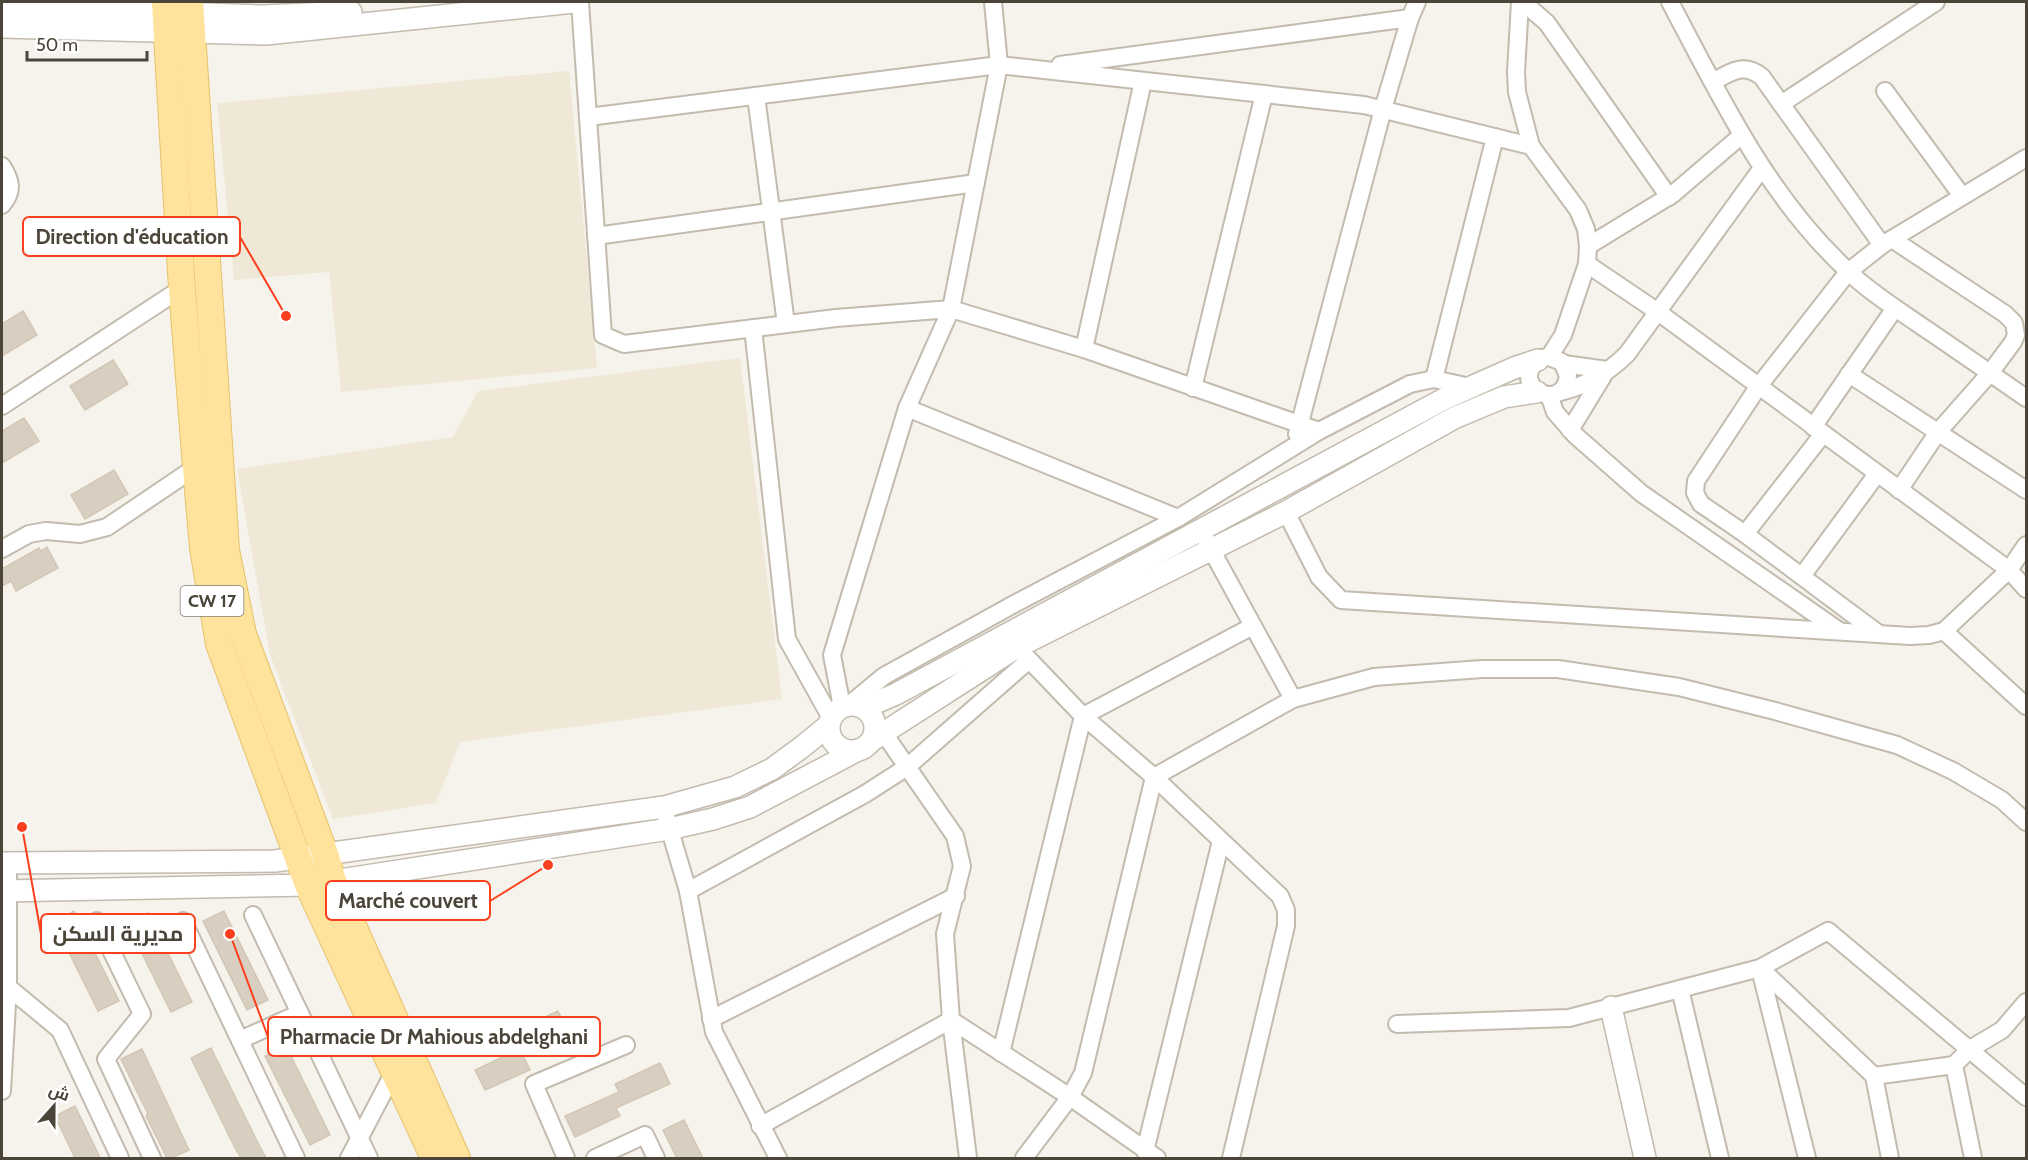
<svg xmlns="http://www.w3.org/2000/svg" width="2028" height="1160" viewBox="0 0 2028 1160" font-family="Cabin,Cairo,sans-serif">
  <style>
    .education { fill: #efe8d6 }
    .building { fill: #d8cfc1; stroke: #d3c7b4; stroke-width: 1.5 }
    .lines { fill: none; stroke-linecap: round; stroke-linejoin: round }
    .minor-casing { stroke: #c2bbae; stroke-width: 20 }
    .tertiary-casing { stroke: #c2bbae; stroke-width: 24 }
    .primary-casing { stroke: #e6c16a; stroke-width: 28 }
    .minor { stroke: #fff; stroke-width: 16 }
    .tertiary { stroke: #fff; stroke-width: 21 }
    .primary { stroke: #ffe39c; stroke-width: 26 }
    .labels { text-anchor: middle; stroke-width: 4.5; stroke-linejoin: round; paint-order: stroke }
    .shield { fill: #fff; stroke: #817c74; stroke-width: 1.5 }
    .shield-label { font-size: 18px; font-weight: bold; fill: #4b4439 }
    .leader { fill: none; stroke: #fc3f1d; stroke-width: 2 }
    .callout-dot { fill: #fc3f1d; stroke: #fff; stroke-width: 2 }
    .callout { fill: #fff; stroke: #fc3f1d; stroke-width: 2 }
    .callout-label { font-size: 21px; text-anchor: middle; font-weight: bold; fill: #4b4439 }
  </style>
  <rect width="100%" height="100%" fill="#f6f3ec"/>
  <g class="education">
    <path d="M569 71 597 368 341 392 329 272 234 280 217 103Z"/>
    <path d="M740 358 782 699 460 742 436 803 333 819 270 655 237 469 453 437 478 391Z"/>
  </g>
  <g class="building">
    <path d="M23 311 37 335 2 356V324Z"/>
    <path d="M113 360 128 384 85 410 70 386Z"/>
    <path d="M24 418 39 441 2 463V431Z"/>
    <path d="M114 470 128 494 85 519 71 495Z"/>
    <path d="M47 547 58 568 16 591 11 581 2 586V569L39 548 41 551Z"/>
    <path d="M74 911 119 1001 98 1011 54 922Z"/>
    <path d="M224 911 268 1000 247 1010 203 921Z"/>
    <path d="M148 913 192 1002 171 1012 127 923Z"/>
    <path d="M558 1011 568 1032 523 1052 513 1032Z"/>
    <path d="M286 1046 330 1135 310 1145 265 1056Z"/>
    <path d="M211 1048 256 1139 266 1158H241L235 1148 191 1058Z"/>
    <path d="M142 1049 189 1150 171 1158H167L146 1116 148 1114 121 1059Z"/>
    <path d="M520 1049 530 1070 485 1090 475 1070Z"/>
    <path d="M660 1063 670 1084 616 1108 620 1116 575 1137 565 1116 619 1092 615 1084Z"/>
    <path d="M75 1106 97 1151 100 1158H75L55 1116Z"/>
    <path d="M684 1120 703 1158H677L663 1130Z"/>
  </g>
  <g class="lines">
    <defs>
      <g id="minor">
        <path d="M580 2 603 335 624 344 836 318 951 309 1084 349 1319 431"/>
        <path d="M1520 2 1516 72 1517 92 1531 146"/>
        <path d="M1523 2 1547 23 1669 197"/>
        <path d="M1670 2C1721 98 1767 196 1848 271 1868 291 1894 307 1917 323 1954 348 1990 373 2026 398"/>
        <path d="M1060 65 1410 18"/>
        <path d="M1713 82C1730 72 1744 62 1762 77L1882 245"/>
        <path d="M1885 91 1962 196"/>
        <path d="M756 96 786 324"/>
        <path d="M1781 104 1936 2"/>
        <path d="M588 117 999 65 1364 105 1531 146 1578 210 1586 229 1588 246 1587 264 1563 335 1549 357C1542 357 1537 359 1533 365 1515 390 1563 412 1568 376L1562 362 1549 357"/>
        <path d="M2 166C11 180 14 191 2 205"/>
        <path d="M596 236 976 183"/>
        <path d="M1892 239 2005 314 2014 323 2016 335 2013 342 1990 373 1938 432 1899 490"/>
        <path d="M1588 246 1673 194 1742 135"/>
        <path d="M1587 264 1658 312 2009 570 2026 589"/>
        <path d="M753 328 787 639 831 718"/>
        <path d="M1084 349 1143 81"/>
        <path d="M1564 364 1607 370"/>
        <path d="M1849 374 2026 490"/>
        <path d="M1434 379 1495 137"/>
        <path d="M1193 388 1264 94"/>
        <path d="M1560 392C1585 386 1608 373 1627 354L1762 168"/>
        <path d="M1549 395 1555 412 1575 435 1641 493 1838 630"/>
        <path d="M2 406 182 288"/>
        <path d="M907 408 1178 518"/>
        <path d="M1813 427 1895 308"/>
        <path d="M1570 430 1603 376"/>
        <path d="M1297 434 1383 109 1410 18 1417 2"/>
        <path d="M1286 512 1319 577 1341 600 1910 636 1929 635 1944 631 2009 570 2026 545"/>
        <path d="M1200 529 1293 699"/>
        <path d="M1745 534 1823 434"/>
        <path d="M2 549 29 534 46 531 80 534 107 527 196 467"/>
        <path d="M1802 576 1877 474"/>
        <path d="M1944 631 2026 706"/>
        <path d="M1879 634 1745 534 1701 504 1695 493 1696 481 1758 387 1848 272 1882 245 2026 158"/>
        <path d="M1013 636 1017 647 1083 716 1154 777 1280 896 1286 910V926L1231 1158"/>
        <path d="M849 705 884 676 1016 603 1178 518 1319 431 1410 384 1434 379 1470 387"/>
        <path d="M842 707 832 655 907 408 951 309 999 65 993 2"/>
        <path d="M883 732 955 836 962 866 945 934 951 1020 968 1158"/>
        <path d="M666 817 688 891 714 1032 778 1158"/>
        <path d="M688 891 865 794 907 767 1029 660"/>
        <path d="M253 915 369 1158"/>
        <path d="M97 921 142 1014 106 1059 152 1158"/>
        <path d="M183 921 296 1158"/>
        <path d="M1760 968 1874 1076 1890 1158"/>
        <path d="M1760 969 1807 1158"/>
        <path d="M8 987 60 1030 120 1158"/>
        <path d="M1680 989 1720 1158"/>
        <path d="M711 1019 956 896"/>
        <path d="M1397 1024 1569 1018 1760 968 1828 931 2026 1097"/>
        <path d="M240 1040 300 1013"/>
        <path d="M1001 1053 1083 716 1253 626"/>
        <path d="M1874 1076 1954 1065"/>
        <path d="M2 1091 8 987V863"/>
        <path d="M760 1126 951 1020 1070 1097 1157 1158"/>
        <path d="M1145 1151 1221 841"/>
        <path d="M349 1158 394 1072"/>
        <path d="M566 1158 534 1084 626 1045"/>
        <path d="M595 1158 645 1135 656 1158"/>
        <path d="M1024 1158 1070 1097 1083 1073 1154 777 1293 699 1374 677 1482 669H1558L1679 687 1775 711 1897 745 1953 771 2002 800 2026 822"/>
        <path d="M1973 1158 1954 1065 1970 1049 2002 1030 2026 1002"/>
      </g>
      <g id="tertiary">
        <path d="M2 7 262 16 351 12"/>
        <path d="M2 27 266 34 574 2"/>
        <circle cx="852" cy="728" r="23"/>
        <path d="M864 708 896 694 1444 399 1514 368 1538 360"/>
        <path d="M871 741 1017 647 1286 512 1454 418 1504 397 1537 392"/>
        <path d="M2 863 275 861 664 807 735 787 772 769 802 747 829 725"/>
        <path d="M2 891 308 885 669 829 713 819 750 807 858 750"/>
        <path d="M1611 1007 1645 1158"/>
      </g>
      <g id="primary">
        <path d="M165 2 182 288 196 467 203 548 219 644 308 885 434 1158"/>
        <path d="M190 2 226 550 243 634 325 854 333 881 457 1158"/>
      </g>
    </defs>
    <use href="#minor" class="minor-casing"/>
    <use href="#tertiary" class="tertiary-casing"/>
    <use href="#primary" class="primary-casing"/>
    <use href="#minor" class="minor"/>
    <use href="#tertiary" class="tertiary"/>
    <use href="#primary" class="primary"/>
  </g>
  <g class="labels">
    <rect class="shield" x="180.5" y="586" width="63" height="30" rx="4.5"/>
    <g class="shield-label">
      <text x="212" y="607">CW 17</text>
    </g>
  </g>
  <path class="leader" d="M286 316L240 237M548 865L490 901M22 827L41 934M230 934L268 1037"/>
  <g class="callout-dot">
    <circle cx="286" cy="316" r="6"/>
    <circle cx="548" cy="865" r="6"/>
    <circle cx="22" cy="827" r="6"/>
    <circle cx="230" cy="934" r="6"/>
  </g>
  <g class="callout">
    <rect x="23" y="217" width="217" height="39" rx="6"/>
    <rect x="326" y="881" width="164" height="39" rx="6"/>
    <rect x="41" y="914" width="154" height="39" rx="6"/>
    <rect x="268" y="1017" width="332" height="39" rx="6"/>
  </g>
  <g class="callout-label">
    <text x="132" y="244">Direction d'éducation</text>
    <text x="408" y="908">Marché couvert</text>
    <text x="118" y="941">مديرية السكن</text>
    <text x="434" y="1044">Pharmacie Dr Mahious abdelghani</text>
  </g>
  <rect width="2028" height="1160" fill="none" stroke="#4b4439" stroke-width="6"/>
  <g transform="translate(54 1106) rotate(21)" stroke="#ffffff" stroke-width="4.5" paint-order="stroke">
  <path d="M0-4.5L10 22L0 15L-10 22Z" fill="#4b4439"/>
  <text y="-9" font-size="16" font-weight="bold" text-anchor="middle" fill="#4b4439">ش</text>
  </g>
  <path d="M27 51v9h120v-9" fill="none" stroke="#4b4439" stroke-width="3"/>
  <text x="36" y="51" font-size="18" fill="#4b4439" stroke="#ffffff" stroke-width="4.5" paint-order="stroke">50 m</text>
</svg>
